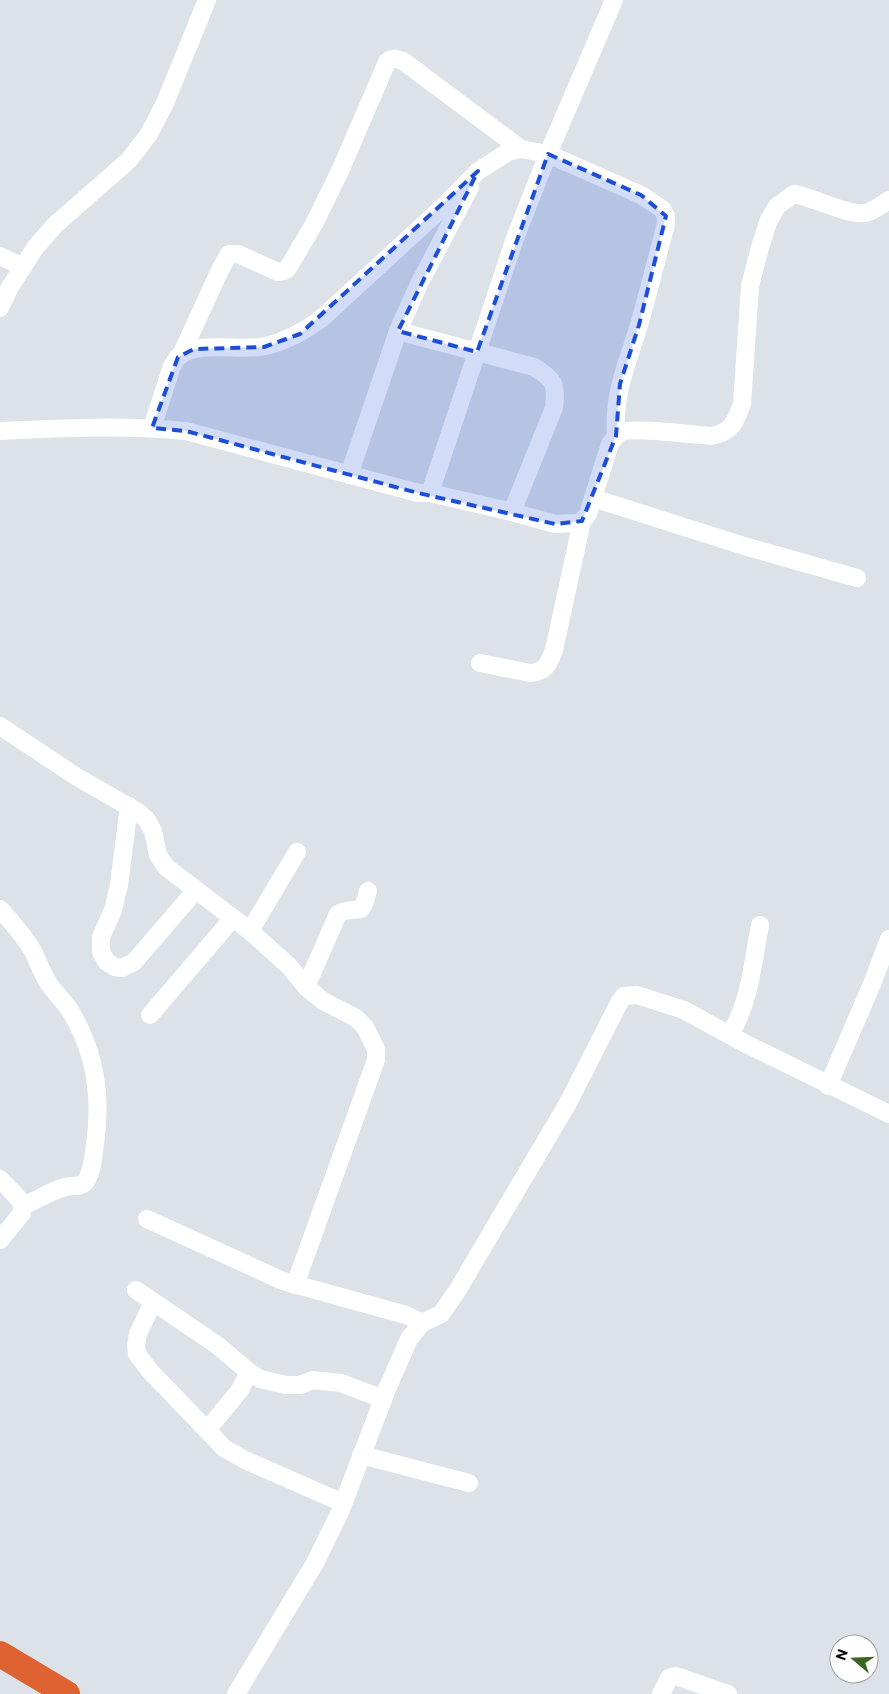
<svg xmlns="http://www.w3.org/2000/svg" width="889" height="1694" viewBox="0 0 889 1694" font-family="Commissioner,sans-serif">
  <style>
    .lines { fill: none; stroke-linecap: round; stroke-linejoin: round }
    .minor { stroke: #fff; stroke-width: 18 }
    .highway { stroke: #df6232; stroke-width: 26 }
    .marked { fill: #1d4ed8; fill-opacity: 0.2; stroke: #1d4ed8; stroke-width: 4; stroke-dasharray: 10 6; stroke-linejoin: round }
  </style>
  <rect width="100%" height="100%" fill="#dde2e8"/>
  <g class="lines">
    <g class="minor">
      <path d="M614 0 548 154 641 195 662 209 666 216V224C657 257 649 291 639 325 627 365 613 393 616 436"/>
      <path d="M0 256 23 267"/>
      <path d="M0 308 10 287 35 248 55 225 129 160 149 134 165 103 207 0"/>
      <path d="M398 331 534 367C554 379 557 384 554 408L512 512"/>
      <path d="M181 355 220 270 229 254H238L278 272 284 271 288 268 314 224 340 171 387 62C393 57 397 59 403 61L521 149"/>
      <path d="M152 428 172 366C174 363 176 359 179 356 198 340 242 352 266 346 287 341 303 332 321 319L445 205 478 171 508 152 521 149 548 154 515 238 430 493"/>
      <path d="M0 431C62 428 124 425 186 431L418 493H430L512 512 555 524 576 523 582 521 588 514 610 444C613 440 616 435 621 432 632 427 695 435 711 436 732 432 735 423 742 404L750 286 759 251 768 222 777 206 794 194C814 197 853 219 869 212 876 209 883 204 889 200"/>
      <path d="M349 475 398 331 419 284 470 187"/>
      <path d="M593 498 744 546 857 578"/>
      <path d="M480 663 530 673C546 672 549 663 554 650L582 521"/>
      <path d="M0 726 77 777 138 812 147 820 153 831 158 855 166 867 250 931 290 967 306 987 323 1001 356 1018 365 1027 376 1049V1060L295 1285"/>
      <path d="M129 806 119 885 113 910 101 937V952L107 962 115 967 122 968 134 962 196 890"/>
      <path d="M0 909C12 922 24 936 33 951 37 960 41 970 46 979 52 991 64 1000 71 1012 96 1054 102 1097 95 1144 93 1156 93 1171 86 1181 81 1188 72 1185 65 1187 50 1191 38 1200 23 1206"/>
      <path d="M250 931 297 852"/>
      <path d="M306 987 338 914C345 909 352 911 361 909L365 902 368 891"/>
      <path d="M150 1015 233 918"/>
      <path d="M730 1034C750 1003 753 961 760 925"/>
      <path d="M828 1086 872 984 889 939"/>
      <path d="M0 1179 18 1198 23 1206 22 1213 0 1240"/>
      <path d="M147 1219 283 1281 406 1315 422 1323"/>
      <path d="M136 1290 217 1345 249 1372 260 1379 286 1385H300L313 1380 341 1383 383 1399"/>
      <path d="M153 1302 138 1334 136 1345 137 1354 150 1371 224 1448 245 1460 343 1503"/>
      <path d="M207 1430 240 1390 249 1372"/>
      <path d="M361 1455 469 1483"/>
      <path d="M236 1694 315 1563 340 1512 387 1389 409 1339 422 1323 441 1314 457 1291 568 1103 619 1003 624 996 637 995 684 1010 746 1044 889 1114"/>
      <path d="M661 1694 669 1678 676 1676 728 1694"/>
    </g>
    <path class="highway" d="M0 1654 67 1694"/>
  </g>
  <path class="marked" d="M548 154 641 195 666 216 639 325 620 384 616 436 582 521 555 524 418 493 186 431 152 428 178 357 194 349 264 347 300 334 478 171 398 331 477 352Z"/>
  <g transform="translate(854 1659) rotate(289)"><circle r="24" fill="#ffffff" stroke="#9d9e9f"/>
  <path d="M0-4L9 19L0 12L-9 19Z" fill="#3b6623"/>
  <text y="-8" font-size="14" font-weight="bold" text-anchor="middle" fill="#0a0c0e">N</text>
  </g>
</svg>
